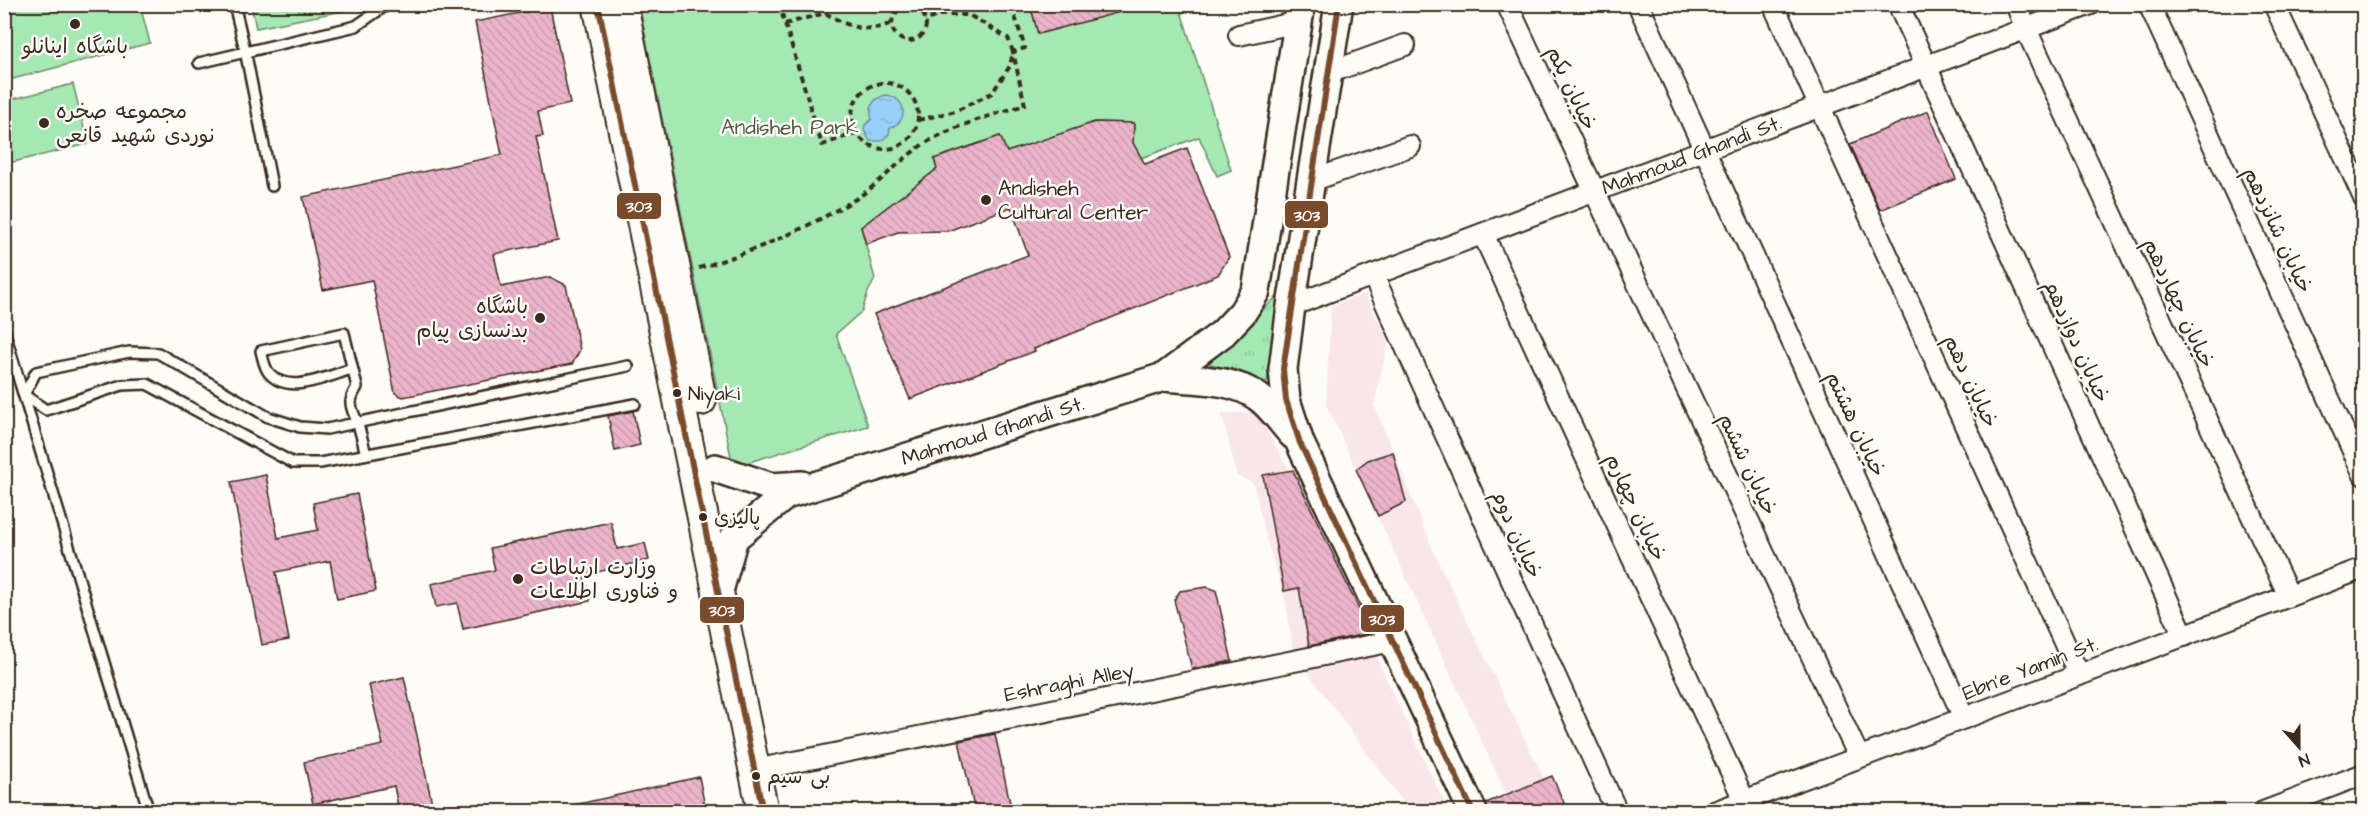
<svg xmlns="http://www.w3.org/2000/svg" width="2368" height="816" viewBox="0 0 2368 816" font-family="'Architects Daughter','Playpen Sans Arabic',sans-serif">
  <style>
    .built { fill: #f8e6ea }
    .grass { fill: url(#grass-tufts); stroke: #708969; stroke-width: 1.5 }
    .park { fill: #a4e8b4; stroke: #708969; stroke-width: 1.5 }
    .water { fill: url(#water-ripples); stroke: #738ea1; stroke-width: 1.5 }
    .building { fill: url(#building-back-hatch); stroke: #3b2a1e; stroke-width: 1.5 }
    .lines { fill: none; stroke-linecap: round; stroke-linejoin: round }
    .lane-casing { stroke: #3b2a1e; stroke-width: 14 }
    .street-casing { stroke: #3b2a1e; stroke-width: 24 }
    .secondary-casing { stroke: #3b2a1e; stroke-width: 32 }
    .primary-casing { stroke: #3b2a1e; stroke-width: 34 }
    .path { stroke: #3b2a1e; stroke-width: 4; stroke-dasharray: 6 4.5; stroke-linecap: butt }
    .lane { stroke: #fdfcf7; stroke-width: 9 }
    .street { stroke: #fdfcf7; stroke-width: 20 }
    .secondary { stroke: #fdfcf7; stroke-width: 27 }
    .primary { stroke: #fdfcf7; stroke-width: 30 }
    .bus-1-casing { stroke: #fdfcf7; stroke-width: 10 }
    .bus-1 { stroke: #7a4b2a; stroke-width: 6 }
    .poi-dot { fill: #3b2a1e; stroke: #fdfcf7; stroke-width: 2 }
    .labels { text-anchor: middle; stroke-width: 5; stroke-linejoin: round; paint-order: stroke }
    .bus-label { font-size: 20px; fill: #3b2a1e; stroke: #fdfcf7; text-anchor: start }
    .poi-label { font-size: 21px; fill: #3b2a1e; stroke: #fdfcf7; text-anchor: start }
    .street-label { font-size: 21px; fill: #3b2a1e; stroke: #fdfcf7 }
    .park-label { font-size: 21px; fill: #555a44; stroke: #fdfcf7 }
    .line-badge { stroke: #fdfcf7; stroke-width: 2 }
    .badge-label { font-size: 16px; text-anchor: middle; font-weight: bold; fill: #fff }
  </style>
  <defs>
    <pattern id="grass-tufts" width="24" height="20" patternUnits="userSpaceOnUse" patternTransform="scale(1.5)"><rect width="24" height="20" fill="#a4e8b4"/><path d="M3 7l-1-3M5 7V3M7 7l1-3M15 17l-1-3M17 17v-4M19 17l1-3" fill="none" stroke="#8ec79a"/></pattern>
    <pattern id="water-ripples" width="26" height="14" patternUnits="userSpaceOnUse" patternTransform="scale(1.5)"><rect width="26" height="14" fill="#99d0f8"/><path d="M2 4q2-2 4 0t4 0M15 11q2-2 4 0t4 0" fill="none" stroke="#85b3d4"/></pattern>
    <pattern id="building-back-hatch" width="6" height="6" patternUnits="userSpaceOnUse" patternTransform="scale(1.5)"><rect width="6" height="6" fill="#ecb4ca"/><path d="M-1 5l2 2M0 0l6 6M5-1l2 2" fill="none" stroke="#cb9bad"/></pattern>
  </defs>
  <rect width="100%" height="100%" fill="#fdfcf7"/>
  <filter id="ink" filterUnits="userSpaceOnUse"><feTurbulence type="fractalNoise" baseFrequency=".0167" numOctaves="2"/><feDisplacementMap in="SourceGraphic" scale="12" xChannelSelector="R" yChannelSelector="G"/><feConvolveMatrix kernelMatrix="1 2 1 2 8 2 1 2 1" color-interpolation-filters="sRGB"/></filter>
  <g filter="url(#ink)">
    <g class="built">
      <path d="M1365 294 1388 342 1374 405 1436 557 1543 777 1556 811H1514L1326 404 1331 306Z"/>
      <path d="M1256 412 1287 466 1448 811H1410L1293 652 1286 602 1266 538 1253 483 1237 476 1222 414Z"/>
    </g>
    <path class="grass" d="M1279 295 1267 382 1205 362Z"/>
    <g class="park">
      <path d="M5 4 140 5 150 43 5 81Z"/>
      <path d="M251 5H347L348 10 256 28Z"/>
      <path d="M639 5H1179L1231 170 1217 176 1199 137 1141 158 1133 143 1134 123 1095 122 1007 152 1000 136 934 159 937 169 861 227 875 279 868 292 862 311 836 334 868 426 733 467Z"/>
      <path d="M73 84 88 144 5 164V101Z"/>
    </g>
    <path class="water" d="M886 95C906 97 910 121 890 128L889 134 881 141H870L864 130 865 125 872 119C868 107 873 98 886 95Z"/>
    <g class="building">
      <path d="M1030 4H1127L1128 10 1038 34Z"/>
      <path d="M550 7 570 104 538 111 543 136 536 137 558 241 494 254 501 287 550 277 566 285 580 350 572 364 403 397 395 393 372 280 323 290 303 197 502 155 475 22Z"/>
      <path d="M1928 111 1956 179 1880 210 1850 144Z"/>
      <path d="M1095 122 1134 123 1133 143 1145 164 1187 148 1229 257 1218 275 1034 349 1035 351 910 399 874 314 1028 255 1011 207 948 231 898 232 866 244 861 227 937 169 934 159 1000 136 1007 152Z"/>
      <path d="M633 411 640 445 615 451 608 416Z"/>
      <path d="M1393 452 1406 502 1378 516 1356 469 1368 460Z"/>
      <path d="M1293 470 1319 525 1370 633 1309 646 1299 588 1284 591 1263 475Z"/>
      <path d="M266 475 278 538 318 530 313 503 357 494 376 591 337 599 330 561 276 572 289 640 262 645 231 482Z"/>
      <path d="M611 522 617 549 645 543 649 560 584 575 590 601 463 629 457 603 436 607 431 584 495 570 490 548Z"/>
      <path d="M1207 587 1216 590 1232 661 1192 669 1174 600 1180 591Z"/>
      <path d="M404 677 434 812H399L394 786 313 804 304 762 383 745 369 685Z"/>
      <path d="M995 734 1012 812H975L959 741Z"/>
      <path d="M1552 776 1568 812H1488L1486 803Z"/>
      <path d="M699 777 706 812H574V805Z"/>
    </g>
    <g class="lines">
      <defs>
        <g id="lane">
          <path d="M234 4 245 50 272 186"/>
          <path d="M199 63 356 26 388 4"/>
          <path d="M4 330 149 812"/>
          <path d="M628 366 327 429 300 427 268 417 158 353 129 352 36 372 24 395 46 410 122 385 147 384 293 463H320L635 404"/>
          <path d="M352 369C327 376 289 396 269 373 264 367 263 358 261 351L344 333 357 387C347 403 351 406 357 422 361 432 363 444 366 454"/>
        </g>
        <g id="street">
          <path d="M1507 4 1859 757"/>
          <path d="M1638 4 1964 718"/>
          <path d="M1773 4 2079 675"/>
          <path d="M1898 4 2184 636"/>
          <path d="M2016 4 2026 29 2289 596"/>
          <path d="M2149 4 2364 475"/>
          <path d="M2274 4 2364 198"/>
          <path d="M1239 35 1298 22"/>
          <path d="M1328 73 1405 45"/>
          <path d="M1311 181 1410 146"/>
          <path d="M1483 234 1744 800"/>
          <path d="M1373 275 1617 812"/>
          <path id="s1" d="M1291 306 2091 4"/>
          <path d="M755 770 1393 641"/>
          <path d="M1714 812 2364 568"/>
          <path d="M2263 812 2364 774"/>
        </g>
        <g id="secondary">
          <path d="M1339 4 1291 306 1283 369 1286 400 1300 443 1473 812"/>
          <path d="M1164 377C1194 380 1233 378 1258 397 1271 406 1282 423 1293 435"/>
          <path d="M715 468 771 487 802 485"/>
          <path id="s2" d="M719 591 734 538 786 495 1164 377 1223 333 1242 313 1256 291 1301 4"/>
        </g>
        <g id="primary">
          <path d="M598 4 763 812"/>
          <path d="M622 4 701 400"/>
        </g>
      </defs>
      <use href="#lane" class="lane-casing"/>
      <use href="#street" class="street-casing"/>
      <use href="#secondary" class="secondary-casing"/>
      <use href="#primary" class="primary-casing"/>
      <g class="path">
        <path d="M779 4 822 145 856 133"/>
        <circle cx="909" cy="24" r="17"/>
        <path d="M785 24 825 13C850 27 864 34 892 23"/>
        <circle cx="885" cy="116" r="33"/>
        <path d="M918 120 956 111 992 93 1010 66 1013 52 1008 38 969 15H939L925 21"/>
        <path d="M699 268C755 251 804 230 854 200 877 186 896 164 918 148 944 129 994 114 1025 105L1013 52 1025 48 1011 4"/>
      </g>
      <use href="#lane" class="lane"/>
      <use href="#street" class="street"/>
      <use href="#secondary" class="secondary"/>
      <use href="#primary" class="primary"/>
      <defs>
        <g id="bus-1">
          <path d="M598 4 763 812"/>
          <path d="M1339 4 1283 369 1286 400 1300 443 1473 812"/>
        </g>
      </defs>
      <use href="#bus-1" class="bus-1-casing"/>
      <use href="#bus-1" class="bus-1"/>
    </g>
  </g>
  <g class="poi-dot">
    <circle cx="75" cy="24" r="6"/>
    <circle cx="44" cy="123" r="6"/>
    <circle cx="986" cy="200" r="6"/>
    <circle cx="540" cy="318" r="6"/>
    <circle cx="677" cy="393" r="5"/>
    <circle cx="703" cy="517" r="5"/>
    <circle cx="518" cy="579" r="6"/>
    <circle cx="756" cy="776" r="5"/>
  </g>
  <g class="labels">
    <g class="bus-label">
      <text x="688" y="400">Niyaki</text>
      <text x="714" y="524">پالیزی</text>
      <text x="767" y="783">بی سیم</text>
    </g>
    <g class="poi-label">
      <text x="75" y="53" text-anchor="middle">باشگاه اینانلو</text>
      <text x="56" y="118">مجموعه صخره<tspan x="56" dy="24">نوردی شهید قانعی</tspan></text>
      <text x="998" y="195">Andisheh<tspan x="998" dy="24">Cultural Center</tspan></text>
      <text x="528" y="313" text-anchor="end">باشگاه<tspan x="528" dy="24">بدنسازی پیام</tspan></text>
      <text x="530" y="574">وزارت ارتباطات<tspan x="530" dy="24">و فناوری اطلاعات</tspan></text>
    </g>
    <g class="street-label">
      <text transform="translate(1572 88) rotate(65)" y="7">خیابان یکم</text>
      <text dy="7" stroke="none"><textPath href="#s1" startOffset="428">Mahmoud Ghandi St.</textPath></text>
      <text transform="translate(2278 230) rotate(65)" y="7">خیابان شانزدهم</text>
      <text transform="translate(2179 303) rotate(65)" y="7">خیابان چهاردهم</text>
      <text transform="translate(2077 341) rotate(66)" y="7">خیابان دوازدهم</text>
      <text transform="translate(1971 381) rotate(65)" y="7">خیابان دهم</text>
      <text transform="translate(1856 424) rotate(65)" y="7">خیابان هشتم</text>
      <text dy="7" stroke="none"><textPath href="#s2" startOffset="339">Mahmoud Ghandi St.</textPath></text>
      <text transform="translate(1748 464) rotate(65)" y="7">خیابان ششم</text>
      <text transform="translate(1636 507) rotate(65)" y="7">خیابان چهارم</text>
      <text transform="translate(1517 534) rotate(66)" y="7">خیابان دوم</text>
      <text transform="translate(2030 668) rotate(-21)" y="7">Ebn'e Yamin St.</text>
      <text transform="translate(1069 682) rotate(-11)" y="7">Eshraghi Alley</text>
    </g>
    <g class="park-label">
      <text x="790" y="134">Andisheh Park</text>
    </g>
  </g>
  <g class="line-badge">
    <rect x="616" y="192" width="46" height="28" rx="6" fill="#7a4b2a"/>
    <rect x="1284" y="200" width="45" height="29" rx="6" fill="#7a4b2a"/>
    <rect x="699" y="596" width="46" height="28" rx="6" fill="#7a4b2a"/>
    <rect x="1360" y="604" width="45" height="29" rx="6" fill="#7a4b2a"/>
  </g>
  <g class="badge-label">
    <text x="639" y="212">303</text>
    <text x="1307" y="221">303</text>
    <text x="722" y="616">303</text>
    <text x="1382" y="625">303</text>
  </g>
  <rect width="2368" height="816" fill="none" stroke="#fdfcf7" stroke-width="24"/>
  <rect x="12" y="12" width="2344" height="792" fill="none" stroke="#3b2a1e" stroke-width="2" filter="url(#ink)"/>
  <g transform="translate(2299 747) rotate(159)" stroke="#fdfcf7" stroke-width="4.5" paint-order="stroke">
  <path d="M0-4.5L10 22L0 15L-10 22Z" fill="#3b2a1e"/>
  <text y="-9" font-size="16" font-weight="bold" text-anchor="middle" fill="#3b2a1e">N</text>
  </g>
</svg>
